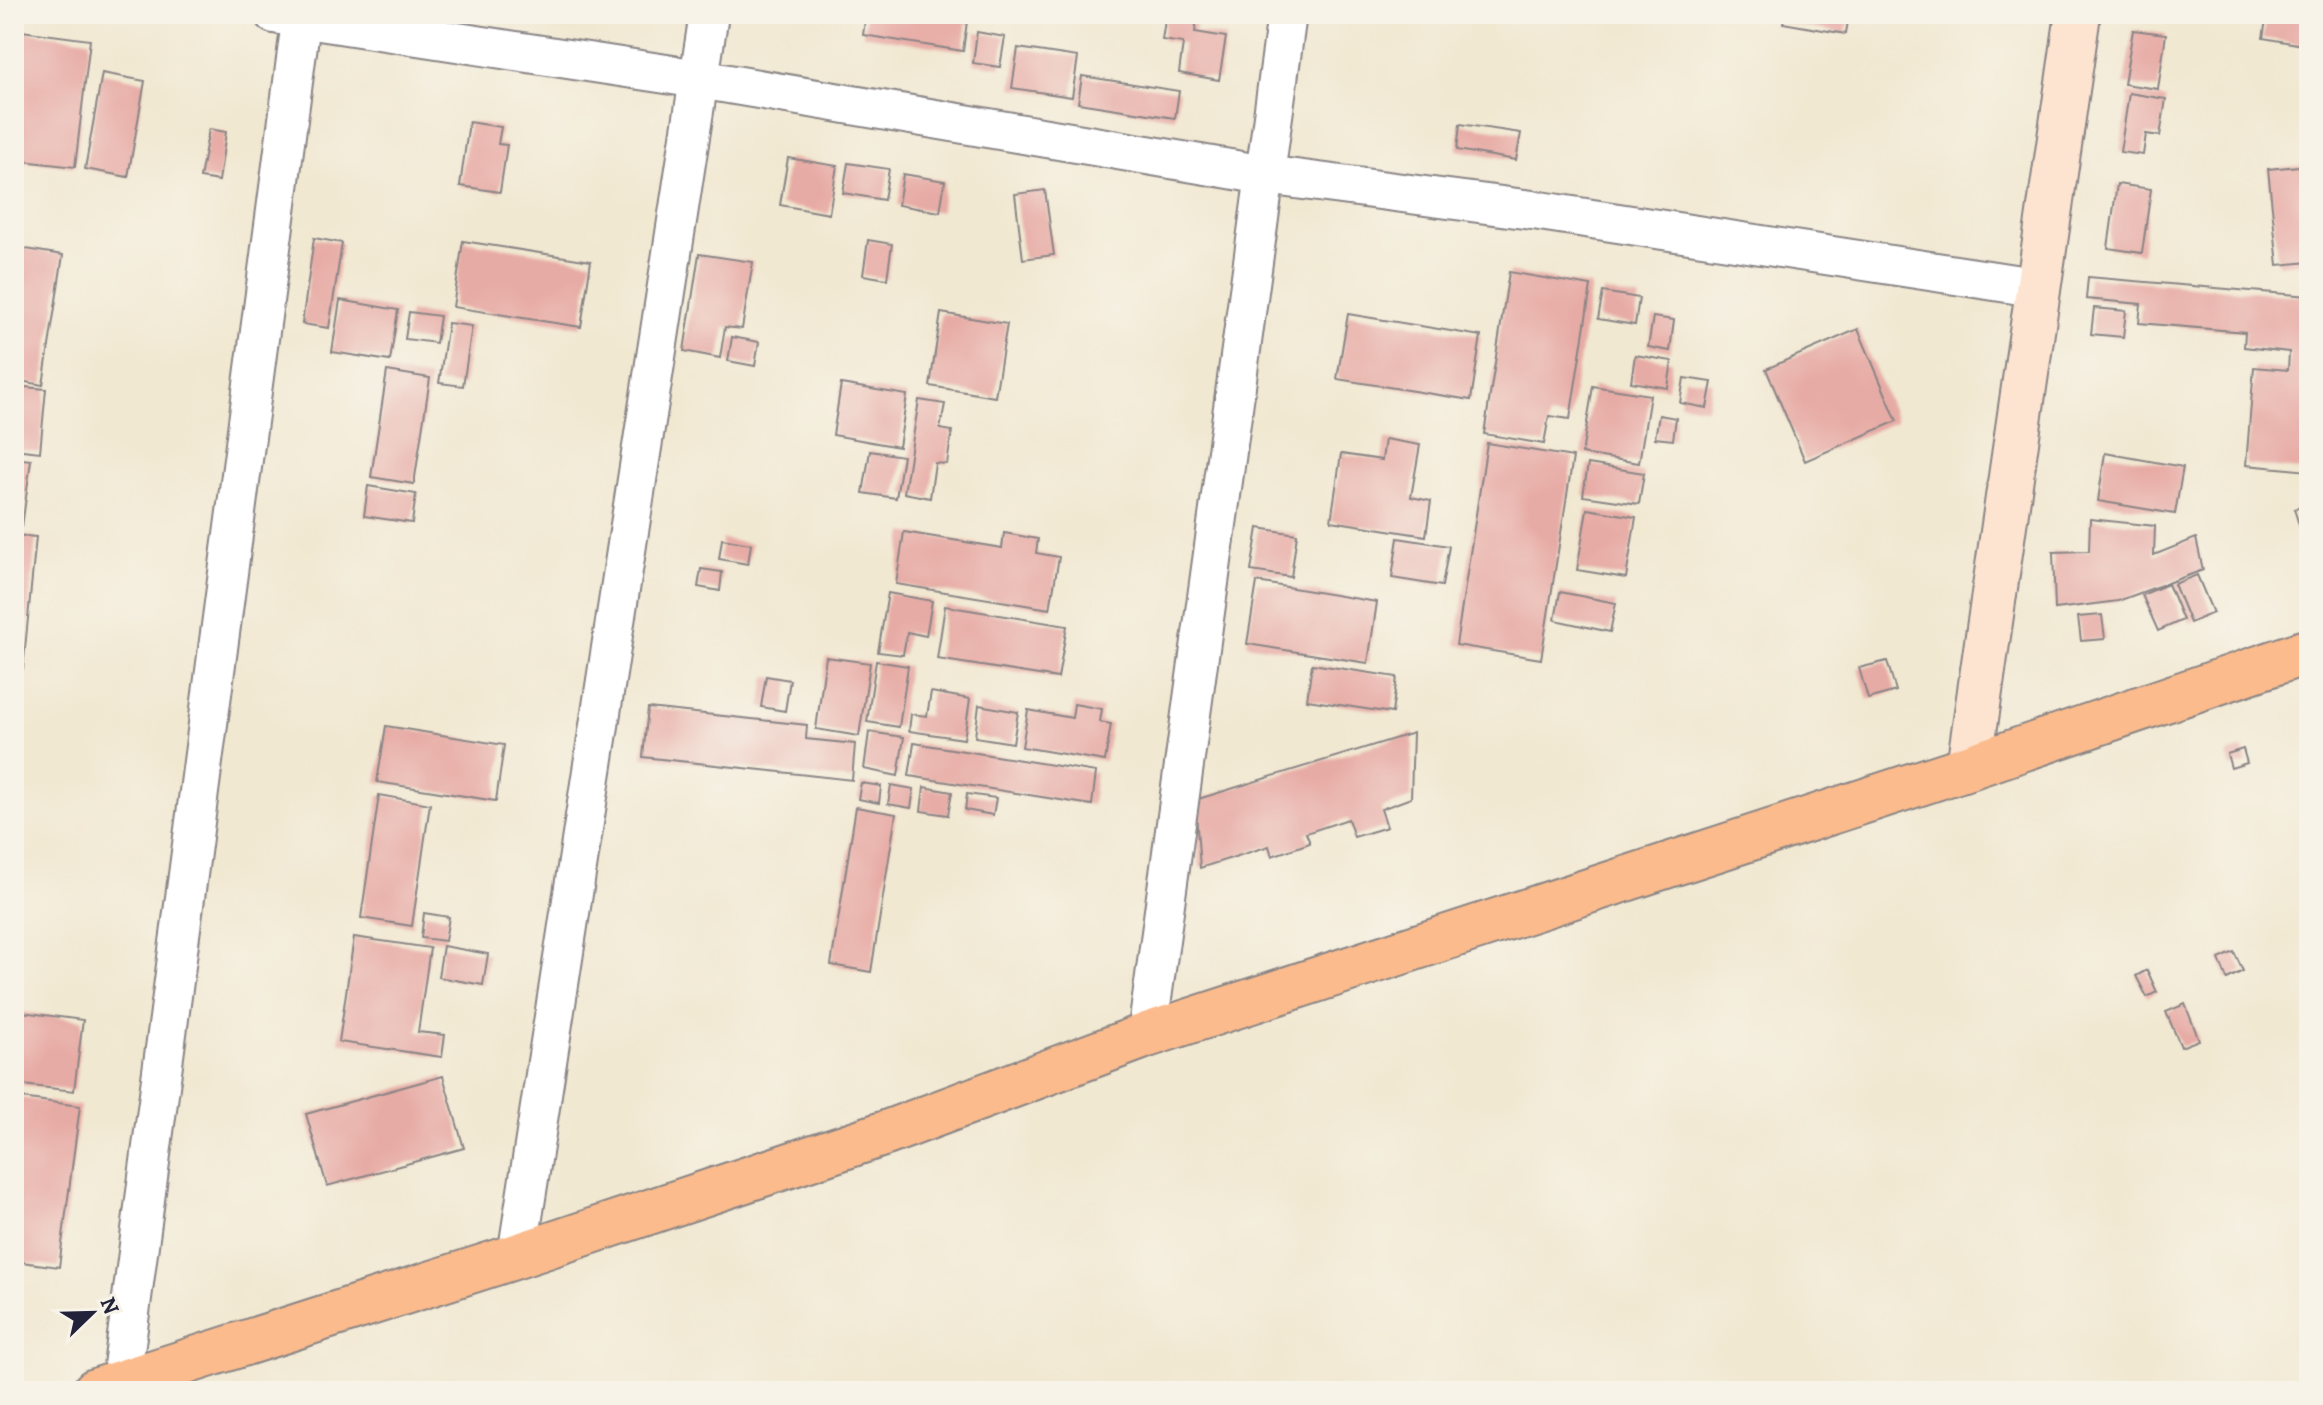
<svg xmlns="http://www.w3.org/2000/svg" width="2323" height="1405" viewBox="0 0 2323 1405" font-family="Alegreya,serif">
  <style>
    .building { fill: #e7aba5 }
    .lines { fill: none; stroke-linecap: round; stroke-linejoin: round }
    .street-casing { stroke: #8a8586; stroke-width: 42 }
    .secondary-casing { stroke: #8a8586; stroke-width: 48 }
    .primary-casing { stroke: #8a8586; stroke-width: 48 }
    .street { stroke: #fff; stroke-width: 38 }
    .secondary { stroke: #fde4d1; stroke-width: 44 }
    .primary { stroke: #fbbb8c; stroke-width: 44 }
  </style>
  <rect width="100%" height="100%" fill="#f7f3e8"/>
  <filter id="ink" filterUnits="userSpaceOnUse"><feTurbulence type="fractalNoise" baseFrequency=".0125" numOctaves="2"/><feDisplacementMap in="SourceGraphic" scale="16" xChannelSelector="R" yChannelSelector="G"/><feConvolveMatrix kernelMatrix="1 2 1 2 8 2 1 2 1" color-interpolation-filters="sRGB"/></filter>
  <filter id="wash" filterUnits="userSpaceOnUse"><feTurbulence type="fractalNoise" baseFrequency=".006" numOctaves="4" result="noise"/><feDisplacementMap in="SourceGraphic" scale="32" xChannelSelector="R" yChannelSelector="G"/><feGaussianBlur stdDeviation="1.8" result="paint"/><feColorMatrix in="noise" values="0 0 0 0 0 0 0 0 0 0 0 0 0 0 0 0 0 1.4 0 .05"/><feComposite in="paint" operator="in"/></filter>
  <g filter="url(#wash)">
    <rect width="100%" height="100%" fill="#f1e8d1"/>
    <g id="blocks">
      <g class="building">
        <path d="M622 14H654V20L622 19Z"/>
        <path d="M866 14H968L963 51 863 35Z"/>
        <path d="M1166 14H1198L1195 32 1226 37 1219 80 1179 73 1183 43 1162 40Z"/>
        <path d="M1785 14H1849L1846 34 1783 23Z"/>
        <path d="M2267 14H2307L2303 45 2263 38Z"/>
        <path d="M14 30 90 40 75 167 14 160Z"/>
        <path d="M2133 30 2166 34 2158 89 2124 84Z"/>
        <path d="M977 32 1005 37 1000 67 973 63Z"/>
        <path d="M1018 48 1078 57 1072 97 1012 88Z"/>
        <path d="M102 73 145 81 128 177 85 169Z"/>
        <path d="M1082 76 1179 91 1175 118 1078 103Z"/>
        <path d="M2129 93 2166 99 2160 136 2146 134 2143 155 2120 152Z"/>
        <path d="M469 122 501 127 498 144 507 145 500 192 460 186Z"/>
        <path d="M1460 124 1521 133 1516 160 1457 150Z"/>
        <path d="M209 129 226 132 219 181 200 178Z"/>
        <path d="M788 158 837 166 829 214 780 205Z"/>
        <path d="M848 163 889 169 884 200 843 193Z"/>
        <path d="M2309 165V262L2278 265 2268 169Z"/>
        <path d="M903 174 945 181 940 212 898 205Z"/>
        <path d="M2117 184 2151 189 2142 253 2108 248Z"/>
        <path d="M1045 190 1054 255 1023 259 1015 194Z"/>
        <path d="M314 238 342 243 329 328 302 324Z"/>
        <path d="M868 240 892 244 887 279 863 275Z"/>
        <path d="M463 241 591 261 581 327 453 307Z"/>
        <path d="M14 247 63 255 43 385 14 380Z"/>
        <path d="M699 254 753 262 742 329 725 327 720 358 684 351Z"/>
        <path d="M1509 272 1591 286 1570 419 1549 416 1544 444 1484 434Z"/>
        <path d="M2088 277 2309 296 2306 343H2309V471L2246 465 2254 367 2288 370 2289 352 2244 347 2245 332 2139 323 2141 304 2086 299Z"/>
        <path d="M1603 292 1639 298 1635 325 1598 319Z"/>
        <path d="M340 300 398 310 390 361 332 352Z"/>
        <path d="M2094 308 2126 311 2123 337 2091 334Z"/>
        <path d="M409 312 440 316 436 343 405 339Z"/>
        <path d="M941 313 1007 324 995 397 930 386Z"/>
        <path d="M1348 314 1481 336 1471 400 1337 379Z"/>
        <path d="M1653 317 1674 320 1670 351 1648 347Z"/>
        <path d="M448 323 472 326 463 386 439 383Z"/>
        <path d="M1858 329 1897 421 1805 461 1766 369Z"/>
        <path d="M732 337 759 342 755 366 728 361Z"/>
        <path d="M1635 355 1672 361 1668 388 1631 382Z"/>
        <path d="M387 371 430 378 414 484 371 477Z"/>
        <path d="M1684 378 1712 382 1707 408 1680 403Z"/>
        <path d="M841 384 907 395 899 447 833 435Z"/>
        <path d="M14 386 46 389 40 452 14 449Z"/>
        <path d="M1593 386 1650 395 1639 463 1582 454Z"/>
        <path d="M919 400 945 404 940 429 952 431 947 464 935 463 930 498 904 493Z"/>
        <path d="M1659 415 1676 418 1673 440 1655 438Z"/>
        <path d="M1385 439 1420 445 1411 497 1431 501 1426 536 1331 521 1341 454 1382 460Z"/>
        <path d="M1487 443 1573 457 1541 659 1456 645Z"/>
        <path d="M870 451 903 456 896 498 863 493Z"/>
        <path d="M2105 453 2183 467 2175 514 2098 501Z"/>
        <path d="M14 458 31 460 22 527 14 526Z"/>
        <path d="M1588 464 1644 473 1639 504 1583 496Z"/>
        <path d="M368 486 416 494 412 523 364 516Z"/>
        <path d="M2309 504V546L2306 547 2294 509Z"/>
        <path d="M1587 509 1636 517 1626 578 1577 570Z"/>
        <path d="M2090 519 2155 526 2154 555 2196 538 2203 570 2118 601 2055 609 2053 552 2089 551Z"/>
        <path d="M1258 528 1297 534 1291 577 1251 571Z"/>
        <path d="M904 532 1002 548 1004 533 1038 539 1036 553 1059 557 1050 609 896 584Z"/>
        <path d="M14 535 36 537 23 669 14 668Z"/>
        <path d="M1398 538 1449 546 1442 586 1392 578Z"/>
        <path d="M722 539 751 544 748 564 719 559Z"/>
        <path d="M701 569 722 572 720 591 698 587Z"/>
        <path d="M2197 575 2213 613 2190 623 2174 584Z"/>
        <path d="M1257 582 1377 602 1368 663 1247 644Z"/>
        <path d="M2168 584 2183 620 2158 631 2142 595Z"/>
        <path d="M1560 592 1616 603 1610 632 1555 620Z"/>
        <path d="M888 593 932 601 926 636 907 632 903 655 878 652Z"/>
        <path d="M945 606 1067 626 1058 678 937 659Z"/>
        <path d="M2102 615 2105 639 2081 641 2078 617Z"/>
        <path d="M826 657 870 663 859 736 816 729Z"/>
        <path d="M876 661 908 666 899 727 867 722Z"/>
        <path d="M1887 661 1896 691 1868 699 1859 668Z"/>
        <path d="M1312 664 1397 677 1392 713 1307 700Z"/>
        <path d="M766 676 790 680 785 711 761 707Z"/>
        <path d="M931 692 970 699 964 739 909 731 911 714 927 716Z"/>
        <path d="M1074 704 1102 709 1100 722 1111 724 1105 761 1022 747 1028 710 1072 718Z"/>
        <path d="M979 705 1018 712 1013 743 975 737Z"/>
        <path d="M648 708 807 725 806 739 855 744 852 780 643 757Z"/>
        <path d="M386 726 504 745 496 801 377 782Z"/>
        <path d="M869 732 904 737 898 776 864 769Z"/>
        <path d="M1413 733 1411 798 1381 809 1387 827 1354 837 1348 819 1306 833 1310 843 1272 856 1269 846 1200 868 1195 800Z"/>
        <path d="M914 743 1096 772 1092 805 909 776Z"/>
        <path d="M2243 749 2247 763 2231 768 2227 754Z"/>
        <path d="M861 783 881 786 879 803 858 799Z"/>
        <path d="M891 785 914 789 911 808 888 804Z"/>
        <path d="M924 787 952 792 948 815 921 811Z"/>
        <path d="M967 794 996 798 993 815 965 810Z"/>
        <path d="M379 795 430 804 412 926 361 918Z"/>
        <path d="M856 807 896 814 871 972 831 965Z"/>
        <path d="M424 913 449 917 445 941 421 938Z"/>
        <path d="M354 937 430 948 418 1032 445 1035 442 1057 339 1042Z"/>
        <path d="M443 946 488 954 483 985 438 977Z"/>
        <path d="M2234 952 2243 971 2227 979 2219 959Z"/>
        <path d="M2147 970 2157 992 2147 997 2136 976Z"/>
        <path d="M2185 1004 2199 1040 2181 1047 2166 1012Z"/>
        <path d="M14 1011 83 1020 74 1091 14 1084Z"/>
        <path d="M443 1076 464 1148 327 1186 306 1114Z"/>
        <path d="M14 1097 80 1106 59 1267 14 1261Z"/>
      </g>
    </g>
  </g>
  <g filter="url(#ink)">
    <use href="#blocks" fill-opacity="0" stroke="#8a8586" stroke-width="2"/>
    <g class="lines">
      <defs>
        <g id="street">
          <path d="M274 14 699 79 1265 175 1540 211 2040 288"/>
          <path d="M1147 1035 1287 14"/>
          <path d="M517 1256 709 14"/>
          <path d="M121 1381 302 14"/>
        </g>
        <path id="secondary" d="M1969 767 2078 14"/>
        <path id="primary" d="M95 1391 517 1256 886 1133 1147 1035 1969 767 2309 651"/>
      </defs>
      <use href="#street" class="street-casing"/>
      <use href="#secondary" class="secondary-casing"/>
      <use href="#primary" class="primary-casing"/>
      <use href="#street" class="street"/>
      <use href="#secondary" class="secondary"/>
      <use href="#primary" class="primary"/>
    </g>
  </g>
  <rect width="2323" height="1405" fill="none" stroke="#f7f3e8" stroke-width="48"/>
  <g transform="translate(92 1313) rotate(67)" stroke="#f7f3e8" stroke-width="6" paint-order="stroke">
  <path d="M0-6L14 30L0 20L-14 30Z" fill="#22223b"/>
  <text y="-12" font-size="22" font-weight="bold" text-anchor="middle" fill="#22223b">N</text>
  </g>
</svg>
